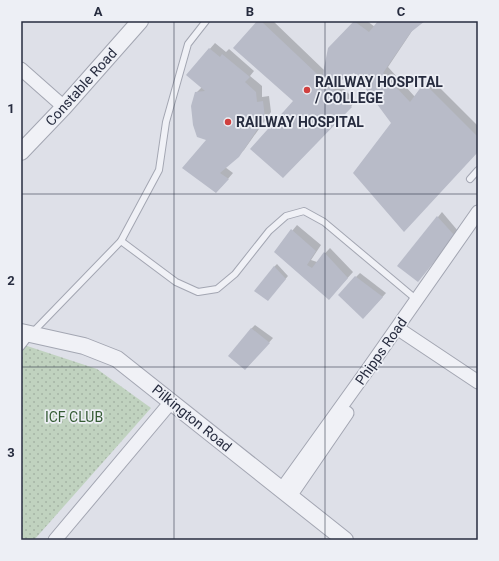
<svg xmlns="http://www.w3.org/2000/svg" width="499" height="561" viewBox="0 0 499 561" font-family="Roboto,sans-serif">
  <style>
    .park { fill: url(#park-dots) }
    .shadow { fill: #0003 }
    .building { fill: #b8bbc8 }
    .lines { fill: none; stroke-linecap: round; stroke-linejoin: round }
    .service-casing { stroke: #a3a6b2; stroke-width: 8 }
    .minor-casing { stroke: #a3a6b2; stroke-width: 15 }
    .tertiary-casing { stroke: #a3a6b2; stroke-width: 18 }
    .service { stroke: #f0f1f6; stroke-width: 6 }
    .minor { stroke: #f0f1f6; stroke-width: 13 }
    .tertiary { stroke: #f0f1f6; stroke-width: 16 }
    .grid { fill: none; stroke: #272c3f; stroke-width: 1; stroke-opacity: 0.55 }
    .poi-dot { fill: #d0403f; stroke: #edeff5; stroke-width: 1.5 }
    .labels { text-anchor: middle; stroke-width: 3.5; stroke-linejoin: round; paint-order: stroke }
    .poi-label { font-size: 14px; font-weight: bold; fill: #272c3f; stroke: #edeff5; text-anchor: start }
    .street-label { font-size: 14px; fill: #272c3f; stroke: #edeff5 }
    .park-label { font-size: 14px; fill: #355b34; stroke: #edeff5 }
    .neatline { fill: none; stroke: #272c3f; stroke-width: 1.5 }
    .grid-label { font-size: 13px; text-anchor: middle; font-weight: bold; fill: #272c3f }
  </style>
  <defs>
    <pattern id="park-dots" width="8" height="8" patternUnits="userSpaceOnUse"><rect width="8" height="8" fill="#c0d2bf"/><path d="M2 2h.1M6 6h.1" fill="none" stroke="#a5b4a5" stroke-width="1.8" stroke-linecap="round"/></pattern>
  </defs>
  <rect width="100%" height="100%" fill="#dee0e8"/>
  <path class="park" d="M21 344 97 369 151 408 34 540H21Z"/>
  <g class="shadow">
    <path d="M258 21H273L324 70 329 49 356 21H367L375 27 379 21H423L414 28 388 67 415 97 430 78 478 126V151L393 123 354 72 334 79 356 101 283 177 294 101Z"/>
    <path d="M215 43 226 52 229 49 254 71 250 76 262 86V97L269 96 271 112 244 150 225 167 233 173 221 187 196 93 202 87 188 74Z"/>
    <path d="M442 212 458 231 422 276 399 266Z"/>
    <path d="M297 225 321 245 311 260 317 262 330 248 353 272 334 293 275 252Z"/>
    <path d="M277 264 288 276 270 297 274 267Z"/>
    <path d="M360 273 386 293 367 314 356 277Z"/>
    <path d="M255 325 273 338 249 365 251 329Z"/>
  </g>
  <g class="building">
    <path d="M257 21H261L352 107 283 178 250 149 293 101 233 48Z"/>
    <path d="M354 21 369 32 378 21H425L411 32 383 73 410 102 424 83 478 137V152L404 232 353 173 391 123 354 73 340 81 322 78 328 48Z"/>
    <path d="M209 48 220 57 222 54 250 77 245 82 256 92 257 102 263 101 265 118 239 157 220 173 229 179 216 193 182 168 206 140 197 137 193 125 191 106 195 92 205 91 186 75Z"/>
    <path d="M437 216 455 236 418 282 397 266Z"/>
    <path d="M291 229 316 251 307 265 312 268 324 252 348 278 329 300 274 252Z"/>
    <path d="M274 266 286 279 268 301 254 291Z"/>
    <path d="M355 276 383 297 363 319 338 295Z"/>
    <path d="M251 328 270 343 245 370 228 356Z"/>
  </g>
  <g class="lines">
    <defs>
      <g id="service">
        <path d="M470 179 478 170"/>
        <path d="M121 241 176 282 198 292 217 289 235 274 269 231 286 216 304 211 324 222 417 300"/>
        <path d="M21 347 31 334 121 241 159 170 166 122 188 44 206 21"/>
      </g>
      <g id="minor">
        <path d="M21 69 64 107"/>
        <path d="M403 332 478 382"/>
        <path d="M282 489 366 372 478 212"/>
        <path d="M290 496 347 413"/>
        <path d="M55 540 171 402"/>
      </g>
      <g id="tertiary">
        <path d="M21 152 64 107 140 21"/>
        <path d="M21 332 84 346 117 359 345 540"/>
      </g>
    </defs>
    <use href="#service" class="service-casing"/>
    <use href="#minor" class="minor-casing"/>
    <use href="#tertiary" class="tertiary-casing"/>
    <use href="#service" class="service"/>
    <use href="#minor" class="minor"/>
    <use href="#tertiary" class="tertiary"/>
  </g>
  <path class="grid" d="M174 21V540M325 21V540M21 194H478M21 367H478"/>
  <g class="poi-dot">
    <circle cx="307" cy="90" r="4"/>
    <circle cx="228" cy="122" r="4"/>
  </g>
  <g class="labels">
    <g class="poi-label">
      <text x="315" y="87">RAILWAY HOSPITAL<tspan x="315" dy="16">/ COLLEGE</tspan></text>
      <text x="236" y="127">RAILWAY HOSPITAL</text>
    </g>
    <g class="street-label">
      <text transform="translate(81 87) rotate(-48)" y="5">Constable Road</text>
      <text transform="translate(381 351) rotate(-55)" y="5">Phipps Road</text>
      <text transform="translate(192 418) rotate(39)" y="5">Pilkington Road</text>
    </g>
    <g class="park-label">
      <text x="74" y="422">ICF CLUB</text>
    </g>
  </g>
  <rect width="499" height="561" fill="none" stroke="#edeff5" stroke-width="44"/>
  <rect x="22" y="22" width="455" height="517" class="neatline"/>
  <g class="grid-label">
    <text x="98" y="16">A</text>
    <text x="250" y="16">B</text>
    <text x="401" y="16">C</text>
    <text x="11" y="113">1</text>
    <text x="11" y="285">2</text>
    <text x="11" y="457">3</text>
  </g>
</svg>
